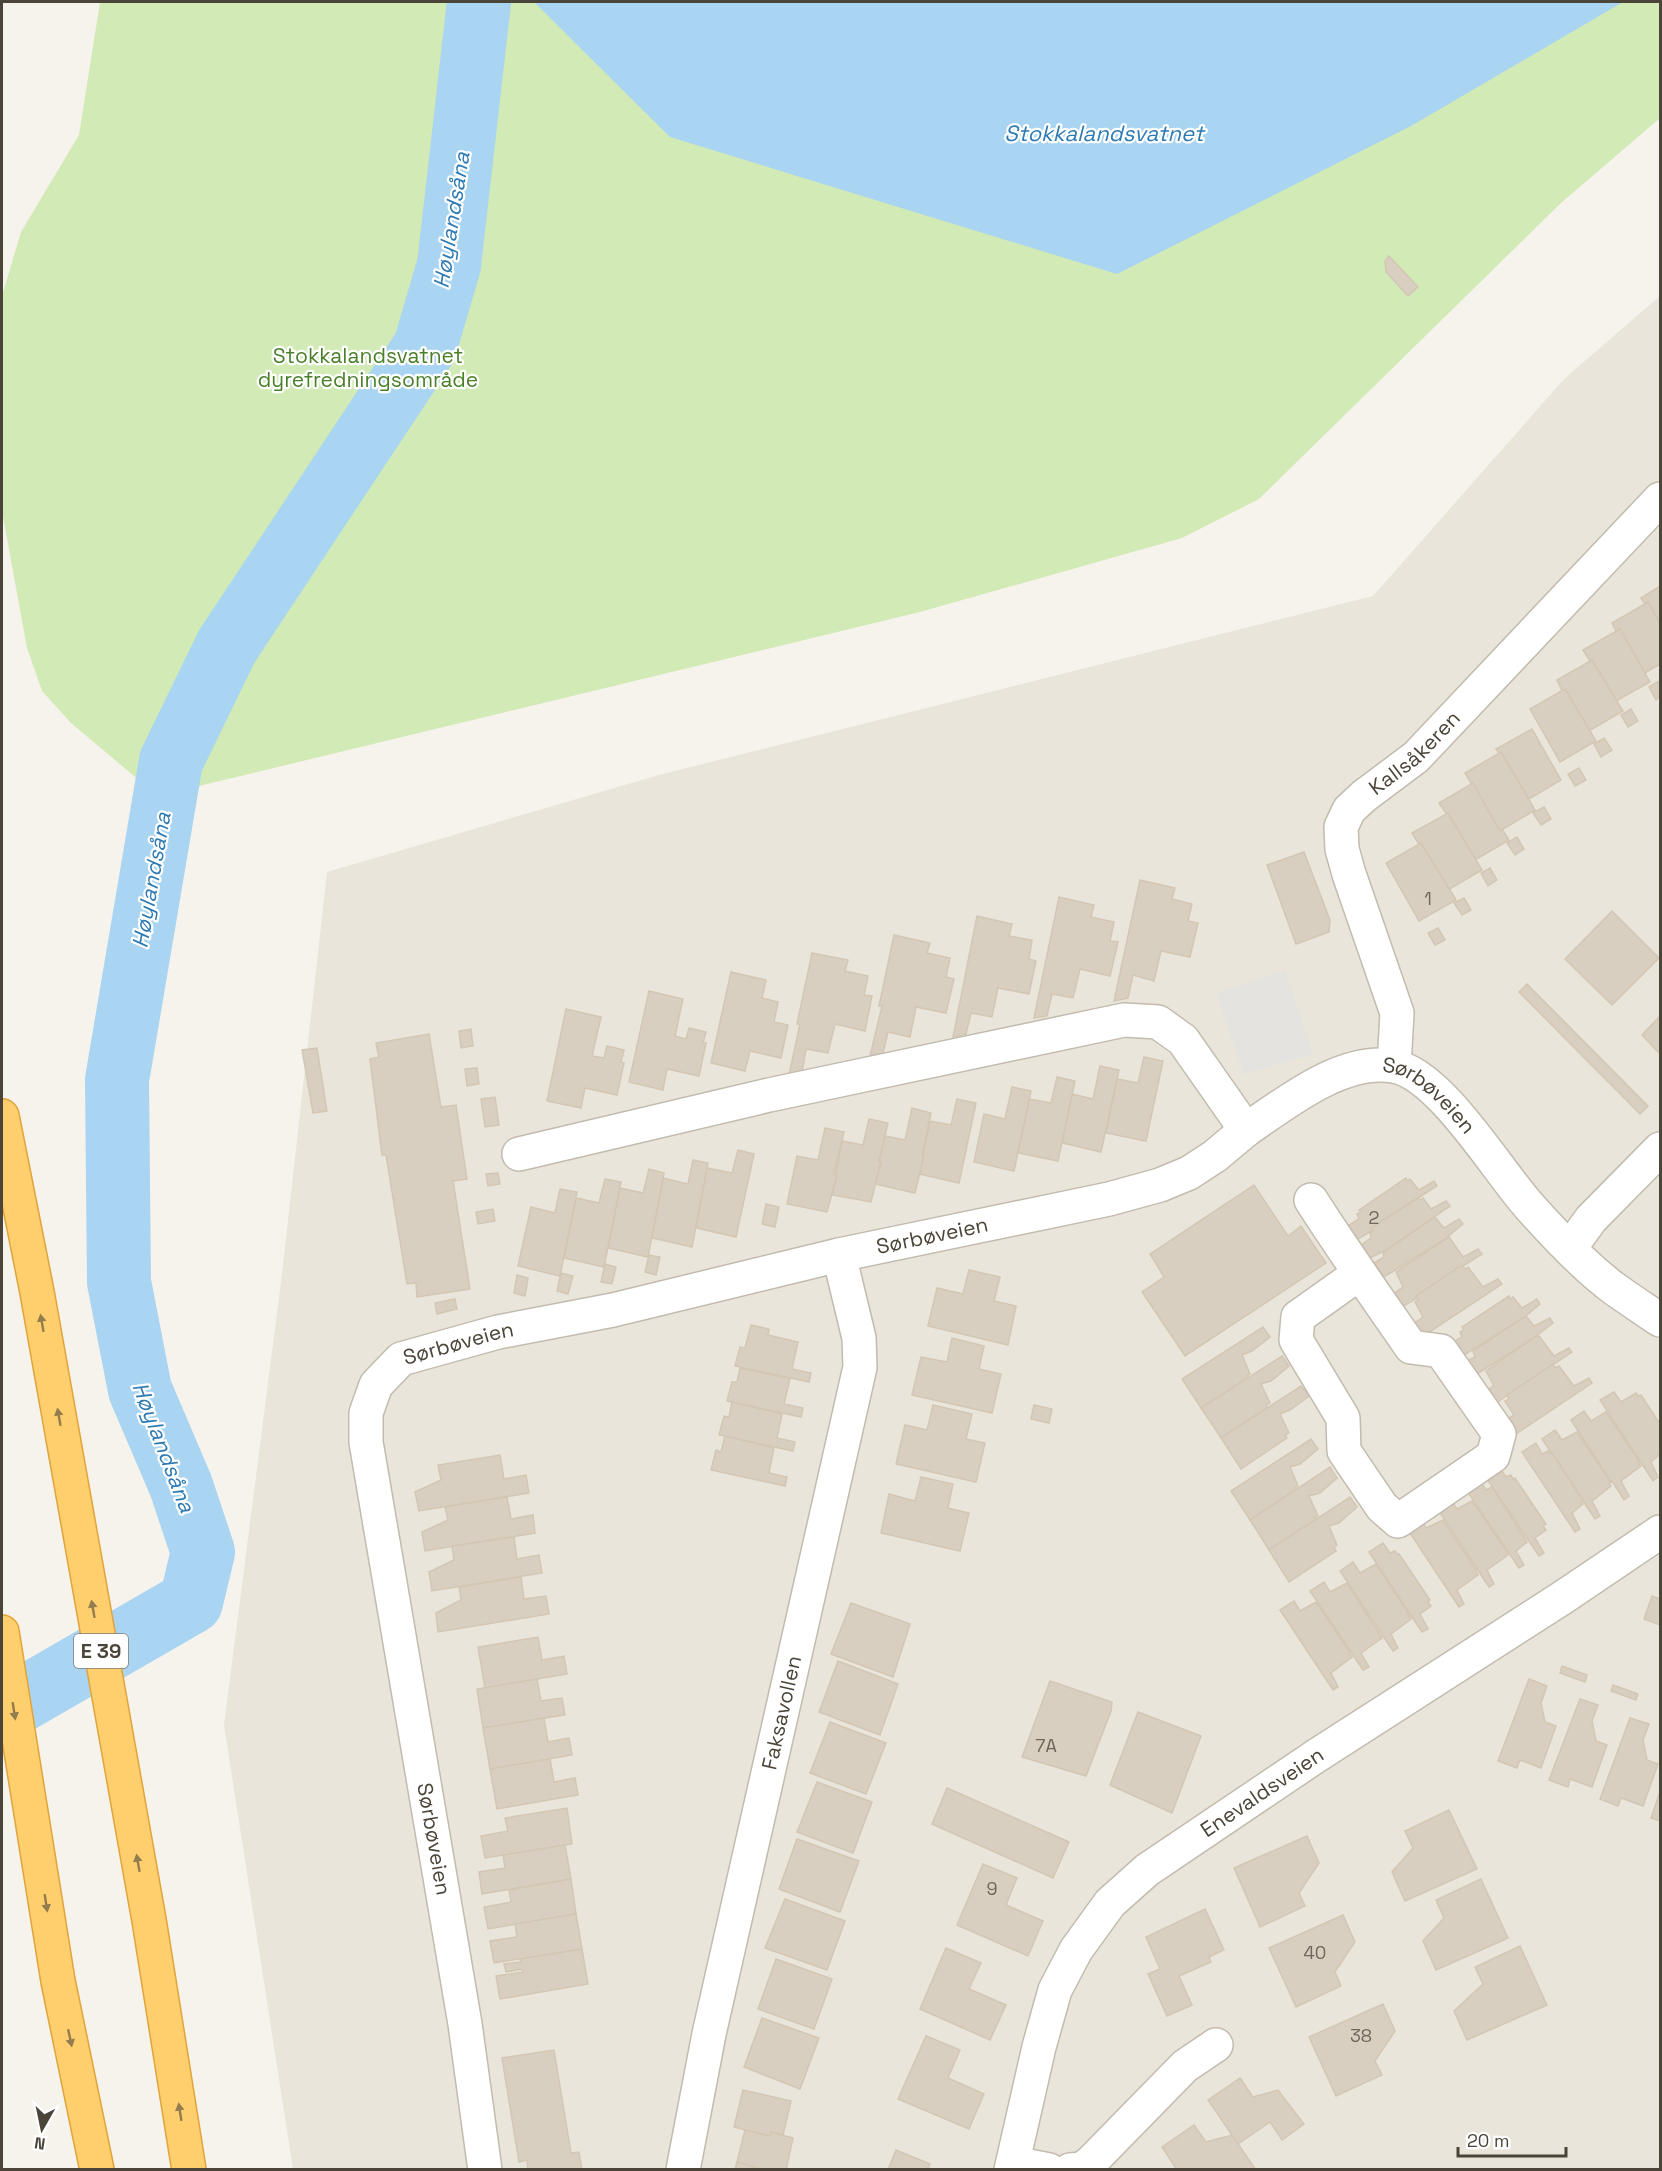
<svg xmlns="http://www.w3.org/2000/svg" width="1662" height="2171" viewBox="0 0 1662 2171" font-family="'Space Grotesk',sans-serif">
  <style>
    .residential { fill: #eae5da }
    .green { fill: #d2eab5 }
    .parking { fill: #e5e3e0 }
    .water { fill: #a9d4f2 }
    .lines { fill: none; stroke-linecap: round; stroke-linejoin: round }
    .river { stroke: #a9d4f2; stroke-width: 64 }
    .building { fill: #d8cfc1; stroke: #d3c7b4; stroke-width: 1.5 }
    .street-casing { stroke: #c2bbae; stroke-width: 36 }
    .highway-casing { stroke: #e0a43c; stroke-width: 36 }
    .street { stroke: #fff; stroke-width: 33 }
    .highway { stroke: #ffcf6e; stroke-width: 33 }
    .oneway { fill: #937c4e }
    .labels { text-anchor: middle; stroke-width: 4.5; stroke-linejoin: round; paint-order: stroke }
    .number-label { font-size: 18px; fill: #6e675b }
    .shield { fill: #fff; stroke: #817c74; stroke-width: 1.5 }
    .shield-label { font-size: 20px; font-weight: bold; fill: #4b4439 }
    .park-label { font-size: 21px; fill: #4a7f2a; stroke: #fff }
    .street-label { font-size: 21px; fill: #4b4439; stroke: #fff }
    .water-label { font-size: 22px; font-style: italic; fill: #2e7ab2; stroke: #fff }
  </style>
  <rect width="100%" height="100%" fill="#f6f3ec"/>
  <path class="residential" d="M1660 296V2169H293L224 1725 282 1274 327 872 659 775 1373 596 1565 378Z"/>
  <path class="green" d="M100 2H1660V118L1561 203 1259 499 1182 538 920 612 199 786 140 781 71 723 42 691 27 648 2 511V296L21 232 79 135Z"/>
  <path class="parking" d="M1285 970 1313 1054 1244 1075 1216 993Z"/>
  <path class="water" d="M534 2H1623L1411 126 1117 274 670 137Z"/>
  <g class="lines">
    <path class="river" d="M2 1711 191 1602 203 1552 181 1486 140 1390 119 1282 117 1080 171 761 227 646 425 347 449 265 479 2"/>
  </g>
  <g class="building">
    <path d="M1389 256 1418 287 1408 296 1386 272 1385 261Z"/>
    <path d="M1660 586V624L1648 602 1645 604 1641 598Z"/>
    <path d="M1648 602 1660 624V664L1645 673 1620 629 1616 631 1612 623Z"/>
    <path d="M1620 629 1650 682 1616 701 1592 660 1590 661 1583 650Z"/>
    <path d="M1592 660 1623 711 1589 731 1565 689 1562 691 1557 680Z"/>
    <path d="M1659 681 1660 697 1656 700 1649 687Z"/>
    <path d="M1565 689 1596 741 1560 762 1530 709Z"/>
    <path d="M1631 709 1638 721 1628 727 1621 715Z"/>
    <path d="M1532 729 1561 780 1529 799 1501 752 1499 753 1496 749Z"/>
    <path d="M1604 738 1612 750 1601 757 1594 744Z"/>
    <path d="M1501 752 1535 810 1500 831 1465 773Z"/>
    <path d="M1579 768 1586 780 1575 786 1568 774Z"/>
    <path d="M1473 783 1500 831 1502 829 1509 840 1475 860 1448 813H1446L1439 803Z"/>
    <path d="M1544 807 1551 819 1541 825 1533 813Z"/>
    <path d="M1448 813 1482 870 1448 890 1421 843 1419 844 1412 833Z"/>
    <path d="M1517 837 1524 849 1515 855 1507 843Z"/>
    <path d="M1421 843 1456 900 1419 921 1386 863Z"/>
    <path d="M1304 852 1330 920 1329 932 1296 944 1267 865Z"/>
    <path d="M1490 868 1497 880 1488 886 1481 873Z"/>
    <path d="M1140 880 1175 888 1172 899 1192 904 1188 921 1198 923 1190 957 1161 951 1154 981 1133 975 1128 998 1114 1001Z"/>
    <path d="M1059 897 1094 905 1091 917 1114 922 1110 941 1118 942 1110 976 1080 969 1073 998 1052 994 1047 1016 1034 1018Z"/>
    <path d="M1464 898 1471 910 1462 915 1454 903Z"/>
    <path d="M1612 911 1659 958 1612 1005 1565 959Z"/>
    <path d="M977 916 1012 924 1009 936 1032 940 1029 959 1036 961 1029 994 998 988 992 1017 971 1013 966 1034 953 1037Z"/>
    <path d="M1438 928 1445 940 1435 945 1428 933Z"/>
    <path d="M894 935 930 943 927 953 950 958 946 977 954 979 946 1013 916 1007 910 1037 888 1032 883 1053 870 1056 882 1006H879Z"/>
    <path d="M812 953 848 960 845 971 868 976 864 995 872 996 865 1031 835 1024 828 1053 806 1049 802 1072 789 1075 800 1024H797Z"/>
    <path d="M731 972 766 980 762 998 778 1002 774 1022 788 1025 781 1058 750 1051 745 1071 711 1063Z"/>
    <path d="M1527 984 1648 1106 1640 1114 1519 992Z"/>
    <path d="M649 991 683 999 675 1036 686 1039 689 1028 706 1032 703 1043H706L699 1076 667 1069 663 1090 629 1082Z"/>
    <path d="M566 1009 601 1017 592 1056 604 1058 607 1046 624 1050 621 1062 624 1063 617 1095 585 1088 581 1108 547 1101Z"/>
    <path d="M1660 1016V1054L1642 1035Z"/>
    <path d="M471 1029 473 1046 461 1048 459 1031Z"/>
    <path d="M429 1034 441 1107 456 1105 467 1179 453 1181 470 1289 417 1297 416 1283 407 1284 386 1155H382L370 1059 379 1057 376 1043Z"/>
    <path d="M317 1048 327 1111 313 1113 302 1050Z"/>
    <path d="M1144 1057 1163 1061 1146 1141 1106 1133 1117 1079 1138 1083Z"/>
    <path d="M1100 1066 1119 1070 1101 1152 1062 1143 1072 1094 1093 1099Z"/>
    <path d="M477 1068 479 1084 467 1086 465 1069Z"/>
    <path d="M1057 1077 1075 1081 1058 1161 1018 1153 1029 1099 1051 1103Z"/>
    <path d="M1012 1087 1031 1091 1014 1171 974 1162 984 1114 1005 1119Z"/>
    <path d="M495 1097 499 1125 485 1127 481 1099Z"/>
    <path d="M957 1099 976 1103 959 1183 919 1174 930 1121 951 1125Z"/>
    <path d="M912 1108 931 1113 922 1155H924L915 1193 875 1184 881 1162 879 1161 885 1136 905 1140Z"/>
    <path d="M869 1119 888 1123 879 1161 881 1162 871 1202 832 1195 842 1141 863 1145Z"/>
    <path d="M825 1128 844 1132 834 1174 837 1175 827 1212 787 1204 797 1156 818 1160Z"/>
    <path d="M738 1150 754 1154 736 1237 696 1228 707 1168 732 1173Z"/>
    <path d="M693 1160 708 1163 692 1247 652 1238 663 1178 688 1184Z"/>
    <path d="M649 1169 664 1173 648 1257 608 1248 620 1188 643 1193Z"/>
    <path d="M498 1173 500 1184 488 1186 486 1174Z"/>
    <path d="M1406 1178 1407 1181 1410 1179 1419 1190 1434 1181 1437 1186 1371 1228 1373 1230 1358 1239 1348 1226 1359 1219 1357 1214 1361 1212 1359 1210Z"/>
    <path d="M605 1179 621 1182 604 1267 564 1258 576 1198 599 1203Z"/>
    <path d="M1254 1185 1288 1236 1301 1226 1326 1263 1185 1356 1142 1292 1164 1277 1150 1254Z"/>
    <path d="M560 1189 577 1192 560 1276 518 1266 531 1207 555 1213Z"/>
    <path d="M1418 1198 1420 1200 1423 1198 1431 1209 1446 1201 1450 1206 1386 1250 1370 1258 1361 1245 1371 1238 1370 1233 1373 1231 1371 1228Z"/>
    <path d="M766 1204 779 1207 775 1227 762 1224Z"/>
    <path d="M493 1209 495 1221 478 1224 476 1212Z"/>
    <path d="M1435 1217 1444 1228 1459 1219 1463 1224 1445 1239 1384 1277 1374 1263 1384 1257 1383 1253Z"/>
    <path d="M1449 1237 1463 1257 1478 1249 1482 1254 1416 1296 1417 1298 1402 1307 1393 1294 1403 1287 1396 1272Z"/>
    <path d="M649 1255 660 1257 656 1275 645 1272Z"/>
    <path d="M605 1264 616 1267 612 1284 601 1282Z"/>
    <path d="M1462 1265 1465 1269 1468 1267 1483 1287 1498 1279 1502 1284 1422 1337 1413 1324 1423 1317 1415 1302 1418 1300 1416 1296Z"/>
    <path d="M969 1270 1000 1277 994 1301 1016 1306 1008 1345 928 1326 937 1288 963 1294Z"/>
    <path d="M561 1273 573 1276 568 1294 557 1291Z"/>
    <path d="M517 1275 528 1278 525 1296 514 1293Z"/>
    <path d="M1509 1296 1510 1299 1513 1297 1522 1308 1537 1299 1540 1304 1523 1318 1461 1357 1452 1343 1462 1337 1460 1332 1464 1330 1462 1327Z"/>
    <path d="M455 1299 457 1309 437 1314 435 1303Z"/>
    <path d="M1526 1316 1534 1326 1550 1318 1553 1323 1535 1337 1474 1376 1464 1362 1475 1357 1473 1351Z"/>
    <path d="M751 1325 769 1329 768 1335 798 1342 792 1369 811 1373 809 1382 735 1366 740 1347 745 1348Z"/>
    <path d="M1263 1327 1270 1337 1252 1351 1242 1355 1250 1374 1247 1376 1248 1378 1201 1408 1182 1379Z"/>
    <path d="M1539 1336 1554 1356 1569 1348 1572 1352 1493 1405 1484 1392 1494 1386 1486 1371 1535 1337Z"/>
    <path d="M952 1338 984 1346 979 1369 1001 1374 992 1413 912 1395 921 1357 947 1362Z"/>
    <path d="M1282 1356 1289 1366 1271 1381 1261 1384 1270 1403 1266 1405 1267 1408 1221 1438 1201 1408Z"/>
    <path d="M1553 1364 1555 1368 1559 1366 1574 1386 1589 1378 1592 1383 1513 1436 1503 1422 1514 1415 1505 1401 1509 1399 1507 1395Z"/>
    <path d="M740 1368 790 1379 784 1404 803 1408 801 1417 727 1401 732 1382H737Z"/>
    <path d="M1301 1386 1309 1396 1290 1410 1280 1414 1289 1433 1285 1435 1287 1438 1241 1469 1221 1438Z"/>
    <path d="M1614 1392 1621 1402 1636 1393 1638 1396 1641 1395 1660 1424V1454L1651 1462 1658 1477 1653 1481 1600 1400Z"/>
    <path d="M732 1402 782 1414 777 1438 795 1442 793 1451 719 1435 724 1416 729 1417Z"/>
    <path d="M933 1405 972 1414 966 1439 985 1443 976 1482 896 1464 905 1425 927 1430Z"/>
    <path d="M1034 1405 1052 1409 1049 1423 1031 1419Z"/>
    <path d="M1584 1411 1591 1421 1606 1412 1640 1462 1638 1463 1641 1466 1621 1481 1629 1496 1624 1500 1612 1481 1611 1482 1571 1420Z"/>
    <path d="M1555 1430 1562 1440 1577 1432 1611 1482 1609 1483 1611 1486 1592 1501 1600 1516 1595 1519 1542 1439Z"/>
    <path d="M725 1436 774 1448 769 1473 787 1477 785 1486 711 1470 716 1450 721 1452Z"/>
    <path d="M1311 1439 1318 1449 1300 1464 1290 1467 1298 1486 1295 1488 1296 1490 1250 1520 1231 1491Z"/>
    <path d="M1536 1443 1542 1454 1548 1451 1550 1454 1552 1453 1583 1500 1581 1502 1583 1504 1572 1513 1580 1529 1575 1532 1522 1452Z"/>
    <path d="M500 1455 504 1479 526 1475 529 1493 419 1511 415 1492 441 1480 438 1465Z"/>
    <path d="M1330 1467 1337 1478 1320 1493 1309 1496 1318 1516 1314 1518 1316 1520 1269 1550 1250 1520Z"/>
    <path d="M1499 1467 1506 1477 1511 1475 1513 1479 1515 1478 1546 1524 1543 1526 1546 1530 1535 1538 1544 1553 1539 1556 1485 1476Z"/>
    <path d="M921 1477 953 1484 948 1508 969 1513 960 1551 881 1533 889 1494 915 1501Z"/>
    <path d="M1479 1479 1486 1490 1492 1487 1527 1542 1516 1551 1524 1565 1519 1568 1465 1488Z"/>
    <path d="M507 1497 511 1519 533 1515 535 1533 425 1551 422 1532 448 1520 445 1507Z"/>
    <path d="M1350 1497 1357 1507 1339 1523 1329 1526 1337 1545 1334 1547 1336 1551 1289 1582 1269 1550Z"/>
    <path d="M1450 1499 1457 1509 1472 1501 1506 1550 1508 1555 1487 1570 1494 1584 1489 1587 1437 1508Z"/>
    <path d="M1420 1518 1426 1528 1443 1520 1476 1570 1478 1575 1457 1590 1464 1604 1459 1607 1406 1527Z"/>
    <path d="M514 1537 517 1559 539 1555 542 1573 432 1591 429 1572 454 1560 452 1546Z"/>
    <path d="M1383 1543 1390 1553 1395 1551 1398 1555 1399 1554 1430 1600 1428 1602 1431 1606 1420 1614 1428 1629 1422 1632 1369 1552Z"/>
    <path d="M1353 1562 1360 1573 1376 1564 1409 1614H1408L1411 1619 1391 1634 1398 1648 1393 1651 1340 1571Z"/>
    <path d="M521 1577 524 1599 546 1596 549 1614 438 1632 436 1613 461 1600 459 1587Z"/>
    <path d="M1324 1582 1330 1592 1347 1583 1382 1638 1361 1653 1369 1667 1363 1670 1310 1591Z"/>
    <path d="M1652 1596 1660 1599V1625L1644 1619Z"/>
    <path d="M1294 1601 1300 1611 1316 1602 1350 1652 1349 1653 1352 1657 1331 1673 1338 1687 1333 1690 1280 1610Z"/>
    <path d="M851 1603 910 1624 893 1677 831 1654Z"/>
    <path d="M538 1637 542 1660 564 1656 567 1674 485 1688 478 1647Z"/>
    <path d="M838 1661 898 1684 880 1735 819 1712Z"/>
    <path d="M1562 1666 1587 1675 1585 1682 1560 1673Z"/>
    <path d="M537 1679 541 1701 562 1698 565 1715 483 1728 477 1689Z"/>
    <path d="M1529 1679 1547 1686 1541 1703 1545 1722 1556 1726 1541 1768 1520 1760 1517 1768 1498 1761Z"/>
    <path d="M1050 1681 1112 1702 1111 1711 1086 1776 1022 1757Z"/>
    <path d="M1613 1685 1638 1694 1636 1700 1611 1691Z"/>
    <path d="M1580 1699 1598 1705 1592 1721 1596 1741 1607 1745 1592 1787 1570 1779 1568 1787 1549 1780Z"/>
    <path d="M1138 1712 1201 1736 1172 1813 1110 1785Z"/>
    <path d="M544 1718 548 1742 569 1738 572 1755 490 1769 483 1728Z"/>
    <path d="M1630 1718 1649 1724 1643 1740 1647 1760 1658 1764 1643 1806 1621 1798 1618 1806 1600 1799Z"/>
    <path d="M830 1722 886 1743 866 1794 810 1773Z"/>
    <path d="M550 1759 554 1782 575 1778 578 1795 497 1809 490 1769Z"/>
    <path d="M817 1782 872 1802 853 1853 797 1832Z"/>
    <path d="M947 1788 1069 1842 1053 1878 932 1824Z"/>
    <path d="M1660 1792V1821L1651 1818Z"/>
    <path d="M567 1808 572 1844 485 1858 481 1836 508 1831 505 1818Z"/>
    <path d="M1449 1810 1477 1869 1405 1901 1392 1872 1413 1848 1405 1831Z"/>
    <path d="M1307 1836 1319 1863 1299 1893 1305 1906 1260 1927 1234 1868Z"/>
    <path d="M797 1839 859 1861 840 1912 779 1889Z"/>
    <path d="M565 1845 571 1879 482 1894 479 1872 505 1868 503 1855Z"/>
    <path d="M983 1864 1017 1878 1006 1905 1043 1921 1028 1956 957 1925Z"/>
    <path d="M571 1879 576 1914 488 1929 484 1907 511 1902 509 1890Z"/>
    <path d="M1481 1879 1508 1938 1436 1970 1423 1941 1444 1918 1436 1900Z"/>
    <path d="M785 1899 845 1921 827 1970 765 1948Z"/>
    <path d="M1205 1909 1224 1950 1209 1957 1211 1962 1179 1976 1192 2005 1167 2016 1148 1974 1160 1969 1146 1937Z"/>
    <path d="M576 1914 582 1949 494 1963 490 1941 517 1937 515 1924Z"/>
    <path d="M1343 1915 1355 1942 1335 1972 1341 1986 1296 2007 1269 1948Z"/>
    <path d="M1520 1946 1547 2005 1467 2040 1454 2011 1483 1984 1475 1967Z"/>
    <path d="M946 1948 981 1963 969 1989 1006 2005 990 2040 920 2009Z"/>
    <path d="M582 1949 588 1984 500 1999 496 1976 523 1972 522 1969 506 1972 504 1964 521 1962 520 1959Z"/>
    <path d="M776 1959 832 1979 814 2029 758 2009Z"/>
    <path d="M1383 2004 1395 2031 1375 2061 1382 2075 1336 2096 1309 2037Z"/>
    <path d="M762 2018 819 2038 800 2089 744 2067Z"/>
    <path d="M926 2036 960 2050 948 2078 984 2094 969 2129 898 2099Z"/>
    <path d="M554 2050 571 2153 579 2152 582 2170H528L527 2160 519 2162 502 2058Z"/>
    <path d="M1240 2078 1253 2097 1278 2090 1304 2124 1282 2140 1270 2122 1238 2144 1208 2100Z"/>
    <path d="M743 2090 791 2101 783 2135 771 2132 770 2136 734 2127Z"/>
    <path d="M1194 2125 1206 2142 1232 2135 1256 2170H1177L1162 2147Z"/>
    <path d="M745 2130 770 2136 771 2132 793 2138 786 2170H765L737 2162Z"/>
    <path d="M896 2150 930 2164 928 2170H888Z"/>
    <path d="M737 2162 765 2170H735Z"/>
  </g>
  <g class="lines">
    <defs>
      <g id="street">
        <path id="s1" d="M1394 1066 1397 1013 1349 874 1342 849 1341 827 1349 810 1364 796 1416 757 1660 499"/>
        <path id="s2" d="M519 1154 769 1095 1124 1020 1158 1022 1183 1040 1246 1130C1286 1103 1341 1058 1393 1066 1440 1073 1498 1172 1530 1207 1554 1234 1583 1265 1612 1287 1627 1298 1644 1309 1660 1320"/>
        <path d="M1311 1200C1343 1250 1377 1298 1411 1347L1441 1351 1499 1434 1493 1456 1398 1521 1382 1507 1344 1451 1343 1418 1296 1340 1298 1317 1360 1273"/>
        <path d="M1570 1248 1591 1219 1660 1149"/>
        <path d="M1013 2163 1049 2170"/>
        <path id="s3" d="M485 2170 465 2024 366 1442V1413L376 1385 401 1359 498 1332 613 1310 839 1255 1109 1199 1160 1185 1189 1173 1215 1156 1246 1130"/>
        <path id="s4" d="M683 2170 709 2034 860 1367 859 1338 839 1255"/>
        <path id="s5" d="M1011 2170 1039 2047 1055 1990 1076 1950 1110 1903 1147 1870 1316 1756 1562 1598 1660 1532"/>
        <path d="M1070 2170 1082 2169 1091 2162 1185 2066 1216 2045"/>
      </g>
      <g id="highway">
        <path d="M2 1116 37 1292 149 1920 189 2170"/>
        <path d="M2 1632 58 1981 97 2170"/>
      </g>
    </defs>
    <use href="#street" class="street-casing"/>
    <use href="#highway" class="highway-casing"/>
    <use href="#street" class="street"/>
    <use href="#highway" class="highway"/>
  </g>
  <defs><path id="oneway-solid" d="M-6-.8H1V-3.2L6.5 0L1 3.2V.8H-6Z" transform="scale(1.5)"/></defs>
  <g class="oneway">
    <use href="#oneway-solid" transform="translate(42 1323) rotate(-100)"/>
    <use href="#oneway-solid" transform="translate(59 1417) rotate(-100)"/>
    <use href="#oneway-solid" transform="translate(93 1609) rotate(-100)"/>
    <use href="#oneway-solid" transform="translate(14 1711) rotate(81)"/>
    <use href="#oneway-solid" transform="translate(138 1863) rotate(-100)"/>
    <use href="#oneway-solid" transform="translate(46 1903) rotate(81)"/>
    <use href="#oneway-solid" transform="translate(70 2038) rotate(78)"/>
    <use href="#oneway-solid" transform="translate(180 2112) rotate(-99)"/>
  </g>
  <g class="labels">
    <g class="number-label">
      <text x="1428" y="905">1</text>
      <text x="1374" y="1224">2</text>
      <text x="1046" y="1752">7A</text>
      <text x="992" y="1895">9</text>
      <text x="1315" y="1959">40</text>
      <text x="1361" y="2042">38</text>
    </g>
    <rect class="shield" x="74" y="1634" width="54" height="34" rx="4.5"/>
    <g class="shield-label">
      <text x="101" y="1658">E 39</text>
    </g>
    <g class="park-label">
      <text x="368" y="363">Stokkalandsvatnet<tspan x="368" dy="24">dyrefredningsområde</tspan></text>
    </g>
    <g class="street-label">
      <text dy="7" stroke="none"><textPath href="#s1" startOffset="354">Kallsåkeren</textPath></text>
      <text dy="7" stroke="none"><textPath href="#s2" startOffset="1005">Sørbøveien</textPath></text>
      <text dy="7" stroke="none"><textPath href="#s3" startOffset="1378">Sørbøveien</textPath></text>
      <text dy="7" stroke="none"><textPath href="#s3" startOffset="892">Sørbøveien</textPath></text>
      <text dy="7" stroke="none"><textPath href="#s4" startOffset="468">Faksavollen</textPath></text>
      <text dy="7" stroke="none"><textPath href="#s5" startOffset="477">Enevaldsveien</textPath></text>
      <text transform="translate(434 1839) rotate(80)" y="7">Sørbøveien</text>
    </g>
    <g class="water-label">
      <text x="1104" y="141">Stokkalandsvatnet</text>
      <text transform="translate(451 220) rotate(-81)" y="8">Høylandsåna</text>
      <text transform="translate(151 880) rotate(-80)" y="8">Høylandsåna</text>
      <text transform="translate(164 1447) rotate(69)" y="8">Høylandsåna</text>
    </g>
  </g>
  <rect width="1662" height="2171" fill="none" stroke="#4b4439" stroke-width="6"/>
  <g transform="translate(42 2129) rotate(189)" stroke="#ffffff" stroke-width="4.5" paint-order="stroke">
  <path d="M0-4.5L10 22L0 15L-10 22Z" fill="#4b4439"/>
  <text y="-9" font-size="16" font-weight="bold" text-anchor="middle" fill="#4b4439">N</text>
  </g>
  <path d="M1458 2147v9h108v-9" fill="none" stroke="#4b4439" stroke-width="3"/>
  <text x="1467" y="2147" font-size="18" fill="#4b4439" stroke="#ffffff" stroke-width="4.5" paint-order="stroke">20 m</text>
</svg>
